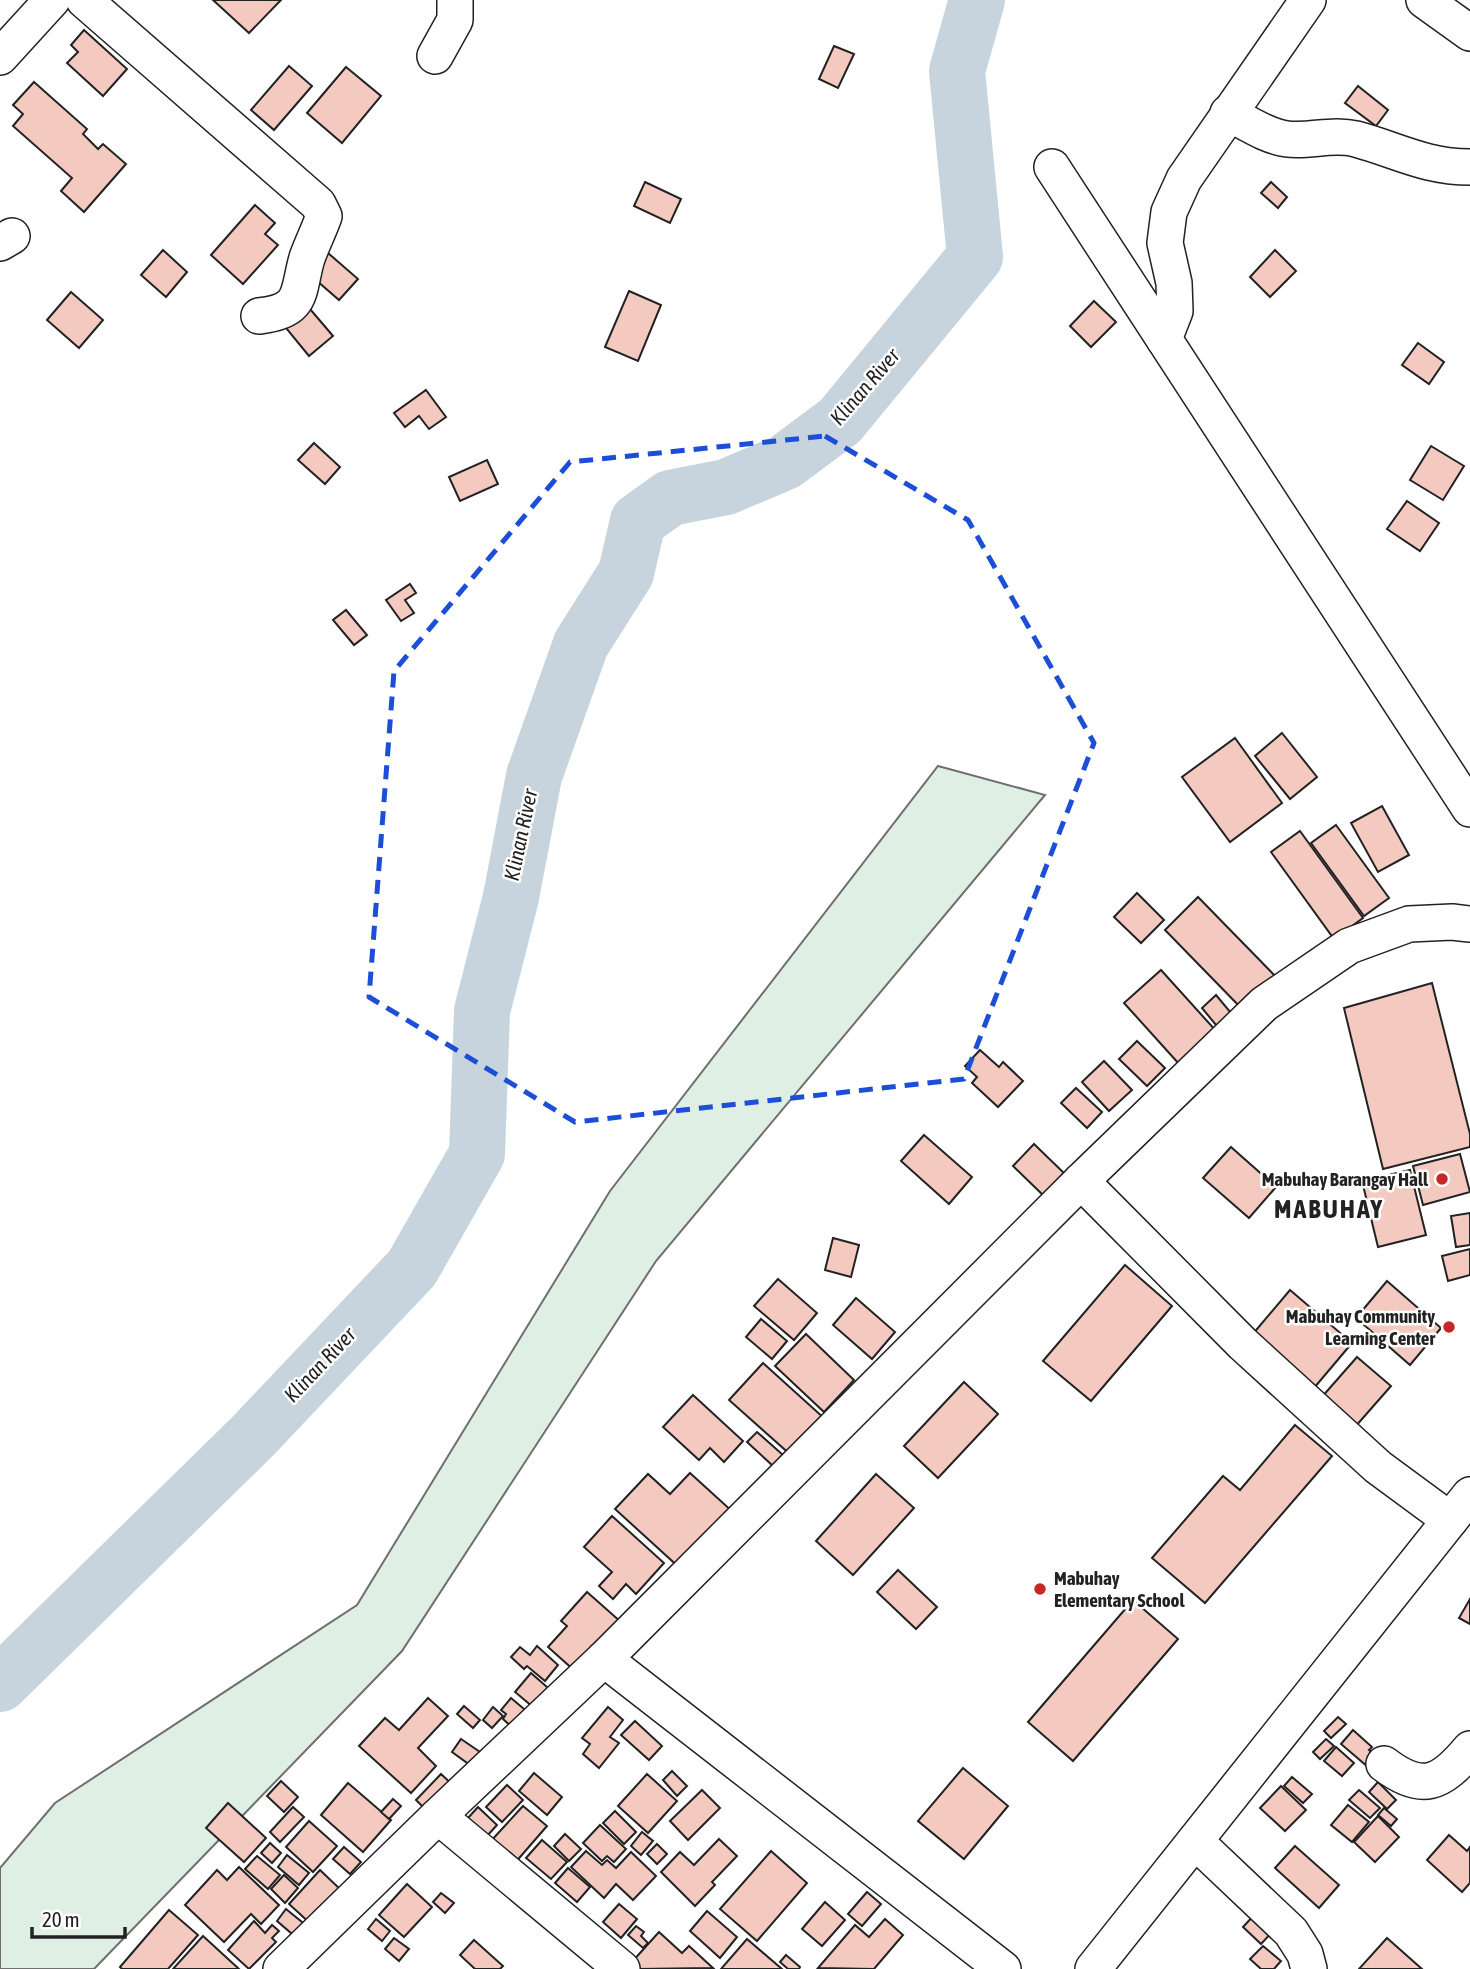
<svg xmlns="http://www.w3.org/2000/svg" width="1470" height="1969" viewBox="0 0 1470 1969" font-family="'Asap Condensed',sans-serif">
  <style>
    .green { fill: #e0efe3; stroke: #6f6f6f; stroke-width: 2 }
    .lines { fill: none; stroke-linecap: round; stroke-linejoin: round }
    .river { stroke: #c7d3dd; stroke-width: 56 }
    .building { fill: #f3c9c0; stroke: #222; stroke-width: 2 }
    .minor-casing { stroke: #222; stroke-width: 38 }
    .minor { stroke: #fff; stroke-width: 35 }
    .marked { fill: none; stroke: #1d4ed8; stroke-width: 5; stroke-dasharray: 14 9; stroke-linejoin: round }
    .poi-dot { fill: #c62828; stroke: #fff; stroke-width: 2.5 }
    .labels { text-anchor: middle; stroke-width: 5; stroke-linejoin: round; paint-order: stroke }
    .poi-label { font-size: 19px; font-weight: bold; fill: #222; stroke: #fff; text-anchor: end }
    .water-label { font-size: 21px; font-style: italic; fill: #222; stroke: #fff }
    .district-label { font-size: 26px; font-weight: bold; letter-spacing: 2px; fill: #222; stroke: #fff }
  </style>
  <rect width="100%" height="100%" fill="#fff"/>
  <path class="green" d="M938 766 1045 795 656 1261 402 1651 94 1969H0V1868L55 1803 357 1605 610 1191Z"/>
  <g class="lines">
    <path class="river" d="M0 1684 253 1436 412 1268 477 1154 482 1011 511 897 534 776 581 644 626 573 638 521 670 498 726 487 785 462 840 421 975 257 957 71 977 0"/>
  </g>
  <g class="building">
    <path d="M213 0H281L249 33Z"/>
    <path d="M84 30 127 69 103 96 67 63 78 52 71 45Z"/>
    <path d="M834 46 854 54 838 88 819 79Z"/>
    <path d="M289 66 312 86 274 130 251 110Z"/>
    <path d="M346 67 381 96 342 143 307 113Z"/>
    <path d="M34 82 87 129 83 134 98 149 103 144 126 164 84 212 61 191 72 178 13 126 23 114 13 105Z"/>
    <path d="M1358 86 1388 110 1376 126 1345 103Z"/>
    <path d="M645 182 681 199 670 223 634 206Z"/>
    <path d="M1271 182 1287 197 1278 208 1261 193Z"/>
    <path d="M255 205 275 223 265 234 278 245 243 284 211 255Z"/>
    <path d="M163 250 187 272 166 297 141 275Z"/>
    <path d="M1275 250 1296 271 1270 297 1250 277Z"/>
    <path d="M328 253 358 279 339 300 309 274Z"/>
    <path d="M629 291 661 305 638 361 605 347Z"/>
    <path d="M71 292 103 320 79 348 47 320Z"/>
    <path d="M1094 301 1116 322 1091 347 1070 326Z"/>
    <path d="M310 309 333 336 309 356 286 328Z"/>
    <path d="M1418 343 1444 362 1429 384 1402 365Z"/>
    <path d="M426 390 446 417 429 429 419 416 405 427 394 413Z"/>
    <path d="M314 443 340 467 325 484 298 460Z"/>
    <path d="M1431 446 1464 466 1443 500 1410 480Z"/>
    <path d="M487 460 498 484 460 501 449 477Z"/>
    <path d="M1407 501 1439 523 1420 551 1387 529Z"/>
    <path d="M410 584 416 593 405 600 414 613 401 621 386 600Z"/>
    <path d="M346 610 367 635 354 645 333 620Z"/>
    <path d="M1282 733 1317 777 1290 799 1255 756Z"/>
    <path d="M1235 738 1282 803 1230 842 1182 777Z"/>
    <path d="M1382 806 1409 855 1378 872 1351 823Z"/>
    <path d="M1336 825 1389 898 1364 916 1311 843Z"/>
    <path d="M1300 831 1363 918 1334 939 1271 852Z"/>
    <path d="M1137 893 1164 920 1141 943 1114 917Z"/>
    <path d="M1198 897 1281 982 1247 1014 1165 930Z"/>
    <path d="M1161 970 1217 1032 1180 1065 1124 1003Z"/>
    <path d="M1432 983 1470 1134V1147L1383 1169 1344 1008Z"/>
    <path d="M1216 995 1236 1019 1221 1031 1202 1008Z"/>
    <path d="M1137 1041 1165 1068 1147 1086 1119 1059Z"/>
    <path d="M980 1050 999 1067 1003 1062 1023 1081 998 1107 972 1083 977 1077 965 1066Z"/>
    <path d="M1104 1061 1132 1090 1109 1111 1082 1082Z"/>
    <path d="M1076 1088 1102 1112 1087 1128 1061 1103Z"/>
    <path d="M924 1135 972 1177 949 1204 901 1161Z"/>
    <path d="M1034 1144 1066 1175 1045 1197 1013 1166Z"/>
    <path d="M1231 1147 1276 1187 1249 1218 1203 1178Z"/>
    <path d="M1460 1154 1470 1192 1423 1205 1413 1166Z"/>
    <path d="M1410 1170 1426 1235 1378 1247 1362 1181Z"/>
    <path d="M1470 1213V1245L1456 1247 1451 1216Z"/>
    <path d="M833 1238 859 1245 851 1277 825 1270Z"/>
    <path d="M1470 1249V1275L1448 1281 1442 1256Z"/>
    <path d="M1125 1265 1172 1306 1091 1401 1043 1361Z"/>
    <path d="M778 1279 817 1313 794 1340 754 1306Z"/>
    <path d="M1387 1281 1441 1328 1410 1365 1356 1318Z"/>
    <path d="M1290 1290 1352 1343 1314 1388 1252 1335Z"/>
    <path d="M856 1298 895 1332 872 1359 833 1325Z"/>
    <path d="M761 1319 787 1341 772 1359 746 1337Z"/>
    <path d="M806 1334 854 1380 824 1412 775 1366Z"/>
    <path d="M1357 1357 1391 1386 1355 1427 1321 1398Z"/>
    <path d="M763 1363 825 1419 792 1456 729 1400Z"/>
    <path d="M964 1382 998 1414 938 1478 904 1446Z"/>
    <path d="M693 1395 743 1441 724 1462 710 1448 699 1460 663 1427Z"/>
    <path d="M1295 1425 1332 1456 1205 1603 1152 1558 1223 1476 1240 1490Z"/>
    <path d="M757 1432 783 1455 773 1466 747 1442Z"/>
    <path d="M690 1473 734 1513 682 1570 615 1509 648 1474 670 1494Z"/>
    <path d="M876 1474 914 1508 853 1575 816 1541Z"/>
    <path d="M612 1516 664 1563 636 1594 626 1584 613 1599 599 1586 612 1572 584 1547Z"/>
    <path d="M898 1570 937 1607 916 1629 877 1592Z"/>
    <path d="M587 1592 621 1622 576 1672 548 1647 567 1626 561 1621Z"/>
    <path d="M1470 1599V1624L1459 1618Z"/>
    <path d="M1133 1600 1178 1639 1073 1761 1028 1722Z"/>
    <path d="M537 1646 558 1665 545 1681 527 1666 524 1669 511 1657 520 1647 530 1655Z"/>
    <path d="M531 1673 555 1694 539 1712 515 1692Z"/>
    <path d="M428 1698 448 1716 418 1748 436 1766 411 1793 359 1746 385 1718 399 1730Z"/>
    <path d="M511 1698 530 1714 515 1730 503 1719 506 1714 501 1710Z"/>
    <path d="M464 1706 480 1720 473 1728 457 1714Z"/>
    <path d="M493 1707 503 1716 492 1728 483 1720Z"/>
    <path d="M608 1707 623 1720 610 1737 619 1743 599 1768 583 1754 590 1744 582 1738Z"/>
    <path d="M1338 1717 1346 1724 1331 1738 1324 1731Z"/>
    <path d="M635 1721 662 1746 649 1760 621 1735Z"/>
    <path d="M1353 1730 1372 1747 1369 1750 1377 1757 1368 1767 1341 1744Z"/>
    <path d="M461 1739 480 1752 470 1765 452 1752Z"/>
    <path d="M1326 1739 1334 1746 1320 1759 1313 1752Z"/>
    <path d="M1336 1747 1354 1763 1342 1776 1324 1761Z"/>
    <path d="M963 1768 1008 1806 964 1859 918 1821Z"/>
    <path d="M672 1771 687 1786 677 1796 663 1780Z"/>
    <path d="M534 1773 562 1797 547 1815 519 1791Z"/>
    <path d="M441 1774 455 1787 430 1814 416 1800Z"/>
    <path d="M647 1774 677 1801 648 1833 618 1806Z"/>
    <path d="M1292 1777 1312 1794 1303 1803 1284 1786Z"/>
    <path d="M281 1781 298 1797 284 1812 267 1796Z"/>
    <path d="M1378 1782 1396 1800 1387 1809 1369 1792Z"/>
    <path d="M348 1783 391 1820 363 1852 321 1815Z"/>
    <path d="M507 1785 523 1800 502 1822 486 1807Z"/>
    <path d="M1281 1786 1306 1810 1285 1831 1260 1808Z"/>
    <path d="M702 1790 720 1808 688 1840 670 1821Z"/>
    <path d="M1359 1790 1380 1808 1370 1818 1349 1800Z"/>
    <path d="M393 1799 401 1806 389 1819 381 1812Z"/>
    <path d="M228 1803 266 1838 244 1862 206 1828Z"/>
    <path d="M1348 1805 1369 1822 1352 1842 1331 1825Z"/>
    <path d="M523 1806 547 1826 514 1864 490 1842Z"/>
    <path d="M293 1807 304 1817 280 1842 270 1832Z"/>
    <path d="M478 1807 497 1825 477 1847 458 1829Z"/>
    <path d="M1384 1808 1397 1819 1391 1826 1378 1815Z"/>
    <path d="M615 1811 636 1832 624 1844 603 1823Z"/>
    <path d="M1378 1816 1399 1837 1375 1862 1354 1842Z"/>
    <path d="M309 1821 337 1846 313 1872 286 1847Z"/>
    <path d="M600 1825 626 1849 614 1862 607 1856 602 1861 583 1843Z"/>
    <path d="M642 1832 653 1841 641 1855 631 1846Z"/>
    <path d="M565 1834 581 1849 569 1861 554 1846Z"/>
    <path d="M1449 1835 1467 1851 1470 1847V1883L1462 1892 1427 1860Z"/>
    <path d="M719 1839 737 1856 712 1882 715 1885 695 1906 661 1872 680 1852 694 1865Z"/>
    <path d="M542 1840 567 1862 551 1879 526 1858Z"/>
    <path d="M270 1843 281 1853 272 1863 261 1853Z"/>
    <path d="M657 1844 667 1854 657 1864 647 1854Z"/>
    <path d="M1295 1846 1339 1885 1319 1908 1275 1868Z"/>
    <path d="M344 1847 361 1862 350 1874 333 1859Z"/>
    <path d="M586 1851 602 1865 607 1860 616 1868 631 1852 656 1876 633 1900 616 1884 604 1898 571 1867Z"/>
    <path d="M771 1851 807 1883 757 1941 720 1909Z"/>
    <path d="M287 1855 309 1873 299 1885 278 1867Z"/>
    <path d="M257 1856 280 1875 268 1889 245 1869Z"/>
    <path d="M239 1867 279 1905 261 1924 251 1914 224 1942 185 1905 217 1870 227 1880Z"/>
    <path d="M568 1868 590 1887 577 1902 555 1883Z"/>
    <path d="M320 1870 342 1891 312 1925 289 1904Z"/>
    <path d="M284 1875 298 1888 285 1903 271 1889Z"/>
    <path d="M407 1884 432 1907 404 1937 379 1915Z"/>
    <path d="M867 1892 881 1904 862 1926 848 1914Z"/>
    <path d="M441 1893 454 1903 445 1913 433 1902Z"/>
    <path d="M825 1902 845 1920 822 1946 802 1929Z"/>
    <path d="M619 1904 637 1919 621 1938 603 1922Z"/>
    <path d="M286 1909 308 1927 298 1939 277 1921Z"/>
    <path d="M169 1910 198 1935 168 1969H122L120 1967Z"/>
    <path d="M707 1911 737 1937 720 1958 690 1931Z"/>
    <path d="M1256 1913 1274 1930 1261 1944 1243 1927Z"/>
    <path d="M376 1919 390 1931 382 1941 368 1929Z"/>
    <path d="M885 1919 903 1935 874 1969 818 1968 855 1925 869 1937Z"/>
    <path d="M254 1921 265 1933 272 1925 279 1931 272 1938 276 1942 249 1969 228 1950Z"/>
    <path d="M636 1926 644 1932 641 1936 648 1943 643 1948 628 1935Z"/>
    <path d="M659 1932 682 1953 689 1946 713 1968 638 1969 631 1963Z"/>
    <path d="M203 1936 239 1969H173Z"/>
    <path d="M394 1938 409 1949 399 1961 385 1949Z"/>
    <path d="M1387 1938 1422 1969H1359Z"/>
    <path d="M747 1939 782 1969H721Z"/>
    <path d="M474 1940 503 1966 500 1969H475L460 1955Z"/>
    <path d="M1263 1946 1281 1961 1274 1969H1261L1250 1959Z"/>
    <path d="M786 1955 800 1967 799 1969H788L780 1962Z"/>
  </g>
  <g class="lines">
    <defs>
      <g id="minor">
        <path d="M84 0 318 204 324 216C319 230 312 244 307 258 297 292 305 311 259 316"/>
        <path d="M1424 0 1470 33"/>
        <path d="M435 56 455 20V0"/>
        <path d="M0 57 52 0"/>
        <path d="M1228 113C1246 122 1266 136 1287 139 1310 142 1332 133 1356 139 1397 150 1425 167 1470 167"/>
        <path d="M1052 167 1470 809"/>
        <path d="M0 243 12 236"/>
        <path d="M1164 339 1175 311 1174 283 1165 243 1169 212 1184 179 1308 0"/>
        <path d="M1081 1181 1243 1344 1378 1467 1450 1520"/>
        <path d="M604 1659 1003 1969"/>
        <path d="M1384 1764C1422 1793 1441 1784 1470 1749"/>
        <path d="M438 1816 622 1969"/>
        <path d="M1195 1841 1291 1932 1305 1954 1309 1969"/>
        <path d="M281 1969 438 1816 604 1659 1081 1181 1264 1004 1349 946 1409 924 1452 922 1470 924"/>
        <path d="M1093 1969 1470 1495"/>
      </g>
    </defs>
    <use href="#minor" class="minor-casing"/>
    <use href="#minor" class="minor"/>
  </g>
  <path class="marked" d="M825 436 968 520 1094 743 964 1079 575 1122 369 997 394 671 570 462Z"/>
  <g class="poi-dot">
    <circle cx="1442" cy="1179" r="7"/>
    <circle cx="1449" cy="1327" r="7"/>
    <circle cx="1040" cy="1589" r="7"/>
  </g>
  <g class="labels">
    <g class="poi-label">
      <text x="1428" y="1186">Mabuhay Barangay Hall</text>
      <text x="1435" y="1323">Mabuhay Community<tspan x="1435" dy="22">Learning Center</tspan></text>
      <text x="1054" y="1585" text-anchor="start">Mabuhay<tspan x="1054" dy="22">Elementary School</tspan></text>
    </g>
    <g class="water-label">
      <text transform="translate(865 387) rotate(-49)" y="7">Klinan River</text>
      <text transform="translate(521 835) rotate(-78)" y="7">Klinan River</text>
      <text transform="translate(320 1365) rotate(-47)" y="7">Klinan River</text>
    </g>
    <g class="district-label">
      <text x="1329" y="1218">MABUHAY</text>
    </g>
  </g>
  <path d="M32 1927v10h93v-10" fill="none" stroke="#222222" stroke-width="3.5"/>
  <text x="42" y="1927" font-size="21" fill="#222222" stroke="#ffffff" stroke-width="5" paint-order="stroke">20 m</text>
</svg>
